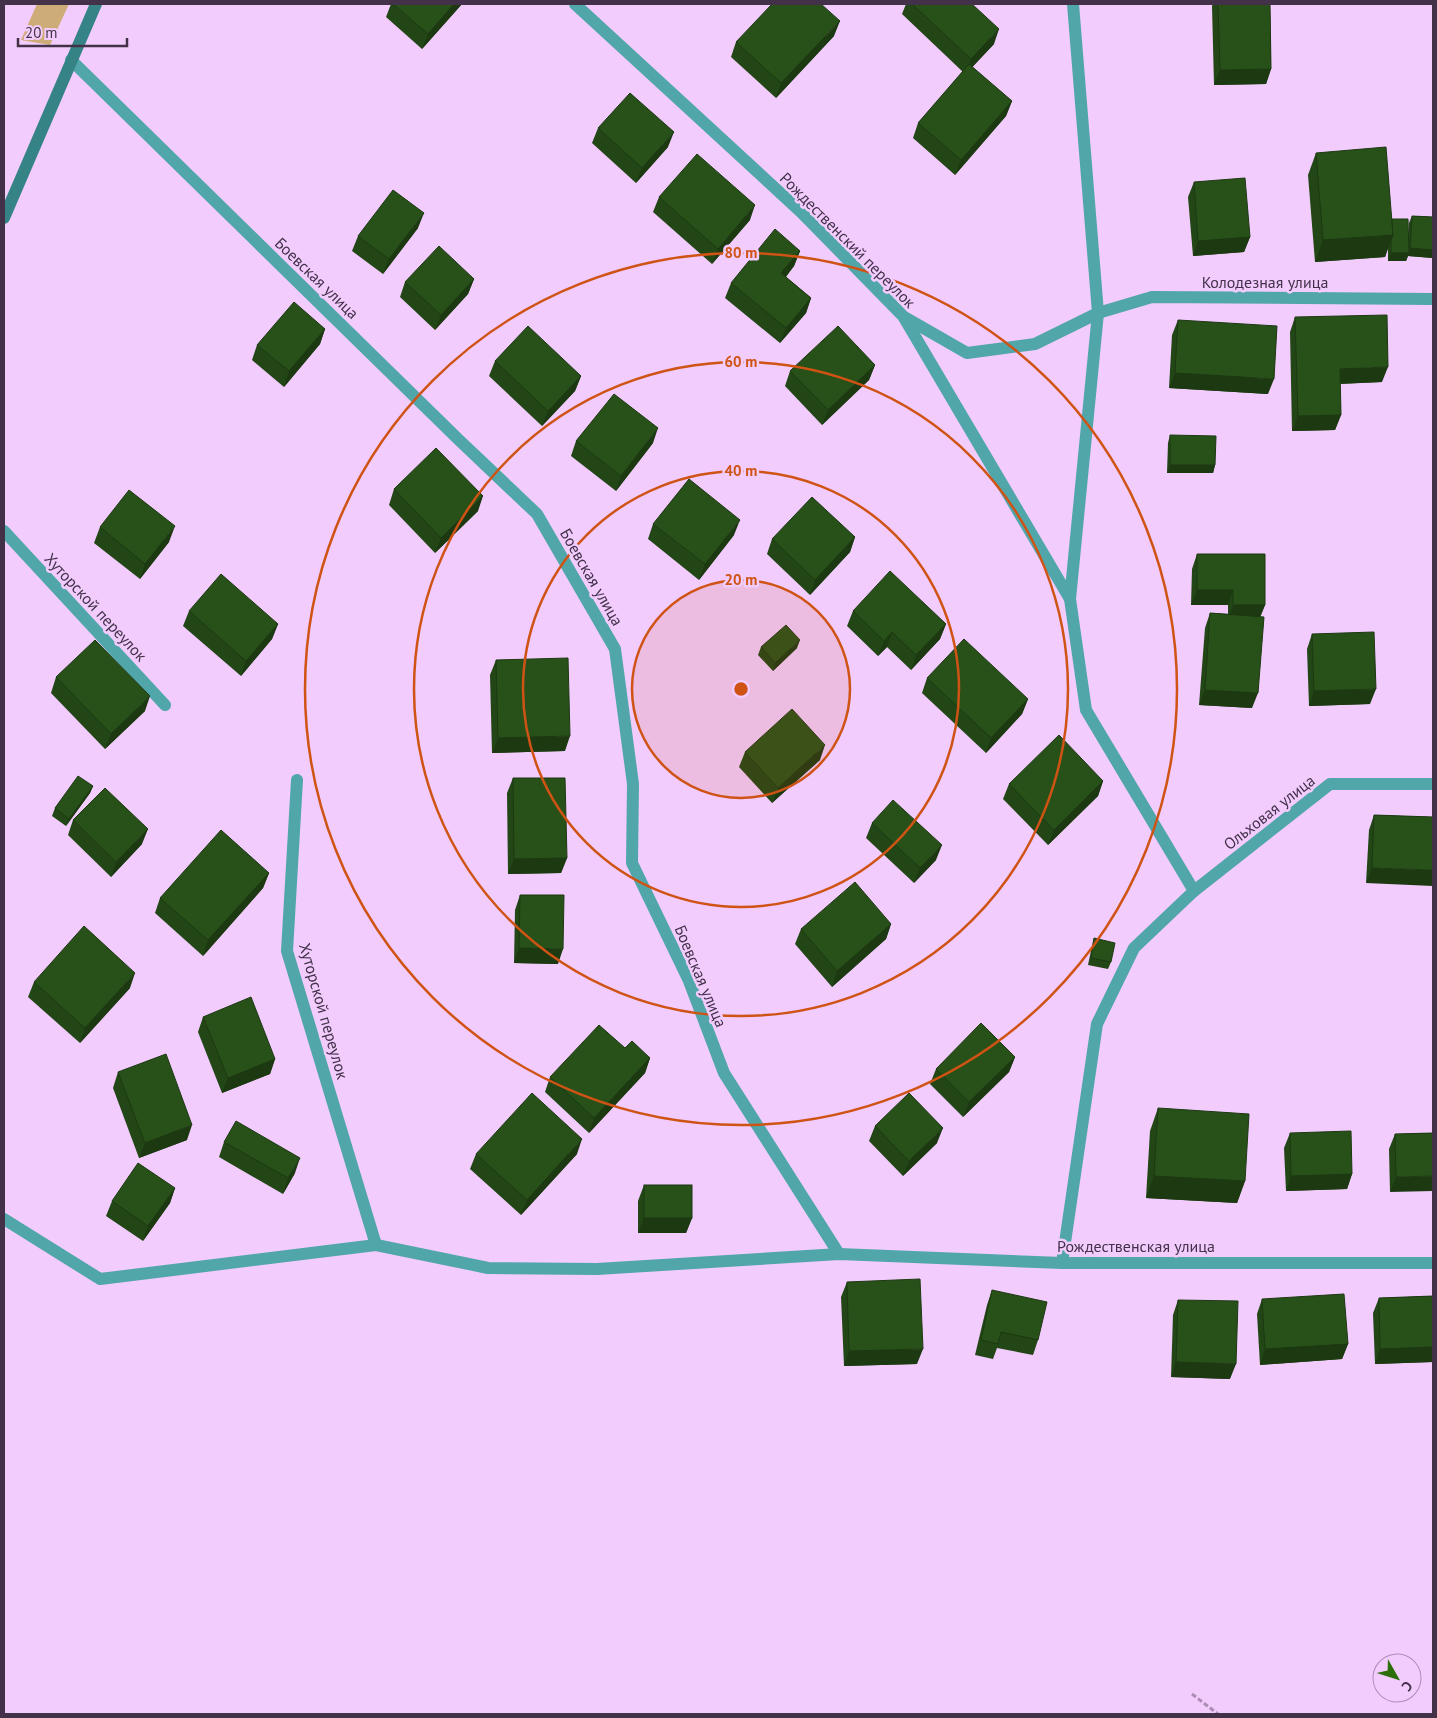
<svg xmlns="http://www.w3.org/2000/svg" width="1437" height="1718" viewBox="0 0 1437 1718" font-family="'PT Sans',sans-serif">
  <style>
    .green { fill: #ceac78 }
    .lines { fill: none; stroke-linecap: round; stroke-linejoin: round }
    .path { stroke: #ab8eb4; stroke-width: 3; stroke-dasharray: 5 2.5; stroke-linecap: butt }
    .street { stroke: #51a6a9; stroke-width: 12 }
    .secondary { stroke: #368385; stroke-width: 12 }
    .wall { fill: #224616 }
    .shaded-wall { fill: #1c3912 }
    .building { fill: #285119; stroke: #1c3912 }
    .ring { fill: none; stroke: #cf5315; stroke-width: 2.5 }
    .labels { text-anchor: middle; stroke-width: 5; stroke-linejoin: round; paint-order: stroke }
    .street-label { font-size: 16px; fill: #433149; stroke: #f2ccfd }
    .centre { fill: #cf5315; stroke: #f2ccfd; stroke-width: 2.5 }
    .ring-label { font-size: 15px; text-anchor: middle; font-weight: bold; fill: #cf5315; stroke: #f2ccfd; stroke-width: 5; stroke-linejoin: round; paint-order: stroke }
  </style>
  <rect width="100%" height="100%" fill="#f2ccfd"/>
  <path class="green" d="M37 4H69L50 45 21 40Z"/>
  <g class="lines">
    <path class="path" d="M1192 1694 1218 1714"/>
    <g class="street">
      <path d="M575 4 801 212 903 316 1070 599"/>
      <path d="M71 60 459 440 537 514 615 649 633 784 632 863 689 981 724 1073 839 1254"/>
      <path d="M906 318 967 353 1035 344 1098 313 1152 297 1433 299"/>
      <path d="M4 531 165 705"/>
      <path d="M297 780 287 951 376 1245"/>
      <path d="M1194 891 1330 784H1433"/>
      <path d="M4 1219 100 1279 376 1245 488 1268 597 1269 839 1254 1062 1263H1433"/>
      <path d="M1062 1263 1097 1024 1134 948 1194 891 1086 710 1070 599 1098 313 1073 4"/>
    </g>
    <path class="secondary" d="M4 218 96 4"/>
  </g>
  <g class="wall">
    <path d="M391 4H462L422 49 386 17Z"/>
    <path d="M906 4H972L994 44 972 67 1012 101 1006 116 955 175 913 138 918 123 963 72 902 14Z"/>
    <path d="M1213 4H1270L1271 69 1266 84 1214 85 1212 6Z"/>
    <path d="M834 36 776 98 731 57 736 42Z"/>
    <path d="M598 128 668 147 636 183 592 143Z"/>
    <path d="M1316 153 1409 234V223L1412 216 1433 217V258L1408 256 1406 261H1388V248L1385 257 1315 262 1308 175Z"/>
    <path d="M1194 182 1250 237 1244 252 1193 256 1188 197Z"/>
    <path d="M659 197 750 220 712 264 653 212Z"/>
    <path d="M418 228 383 274 352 251 358 236Z"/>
    <path d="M800 251 794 266 786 277 811 298 806 313 780 343 725 298 731 283Z"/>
    <path d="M474 279 468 294 435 330 400 297 405 282Z"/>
    <path d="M1295 317 1382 382 1340 384 1341 415 1335 430 1292 431 1290 332Z"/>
    <path d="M1178 320 1268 394 1169 388 1172 335Z"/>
    <path d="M325 329 320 344 284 387 252 360 257 345Z"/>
    <path d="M495 361 581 376 575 391 542 426 489 376Z"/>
    <path d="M875 365 869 380 822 425 785 386 790 371Z"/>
    <path d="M1170 435 1215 465 1213 473H1167L1168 443Z"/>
    <path d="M576 441 653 443 616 491 571 456Z"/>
    <path d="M394 489 478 511 435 553 389 505Z"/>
    <path d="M653 524 734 535 699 580 648 539Z"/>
    <path d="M100 527 169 542 140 579 94 543Z"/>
    <path d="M855 537 850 552 810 595 767 554 772 539Z"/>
    <path d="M1197 554 1265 605 1260 617 1252 708 1199 705 1205 628 1210 613 1228 614V605H1191L1192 569Z"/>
    <path d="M189 611 278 624 272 639 241 676 183 626Z"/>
    <path d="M853 611 946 624 940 639 911 670 887 647 878 656 847 626Z"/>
    <path d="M1312 634 1370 704 1309 706 1307 649Z"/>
    <path d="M761 647 797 648 773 671 758 655Z"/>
    <path d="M496 660 565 751 492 753 490 675Z"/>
    <path d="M56 677 145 711 105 749 51 693Z"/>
    <path d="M927 678 1028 699 1022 714 986 753 922 693Z"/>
    <path d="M745 752 820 760 772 803 739 767Z"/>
    <path d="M513 778 567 858 561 873 508 874 507 793Z"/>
    <path d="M1103 781 1098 796 1048 845 1003 799 1009 784Z"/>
    <path d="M93 786 90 793 66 826 52 816 55 808Z"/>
    <path d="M1374 815 1433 817 1366 883 1369 830Z"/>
    <path d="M73 820 142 844 111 877 68 835Z"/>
    <path d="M872 823 936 860 914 883 866 838Z"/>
    <path d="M269 873 263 888 203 956 155 913 160 898Z"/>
    <path d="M520 895 558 964 514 963 515 910Z"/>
    <path d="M891 924 886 939 832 987 795 944 801 929Z"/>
    <path d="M1094 938 1111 962 1108 969 1088 965 1092 946Z"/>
    <path d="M34 982 130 988 80 1043 28 997Z"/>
    <path d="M203 1017 275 1059 270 1074 222 1093 198 1032Z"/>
    <path d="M625 1048 650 1058 645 1073 589 1133 545 1092 550 1077Z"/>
    <path d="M1015 1057 1009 1072 963 1117 930 1084 936 1069Z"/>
    <path d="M118 1072 187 1140 139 1158 113 1088Z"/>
    <path d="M1158 1108 1245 1181 1237 1203 1146 1198 1150 1131Z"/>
    <path d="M875 1126 937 1143 903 1176 869 1141Z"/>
    <path d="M1290 1133 1352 1174 1347 1189 1286 1191 1284 1148Z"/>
    <path d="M1433 1133 1390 1192 1389 1149 1395 1134Z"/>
    <path d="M224 1142 295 1173 283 1194 219 1157Z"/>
    <path d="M476 1154H577L521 1215 470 1169Z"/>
    <path d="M644 1185 692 1218 686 1233H638V1201Z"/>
    <path d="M175 1188 170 1203 143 1241 106 1216 112 1201Z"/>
    <path d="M847 1282 917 1364 844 1366 841 1297Z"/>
    <path d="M992 1290 1038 1340 1033 1355 997 1348 993 1359 975 1355 987 1305Z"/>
    <path d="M1433 1296V1362L1375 1364 1373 1313 1379 1298Z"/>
    <path d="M1262 1299 1348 1344 1342 1359 1260 1365 1257 1314Z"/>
    <path d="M1178 1300 1230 1379 1171 1377 1173 1315Z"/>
  </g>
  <g class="shaded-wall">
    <path d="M454 4H462L422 49 428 34Z"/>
    <path d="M840 21 834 36 776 98 781 83Z"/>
    <path d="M999 29 994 44 966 74 971 59Z"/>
    <path d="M1271 69 1266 84 1214 85 1220 70Z"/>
    <path d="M1012 101 1006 116 955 175 961 160Z"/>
    <path d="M674 132 668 147 636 183 642 168Z"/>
    <path d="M755 205 750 220 712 264 718 249Z"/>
    <path d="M424 213 418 228 383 274 389 259Z"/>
    <path d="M1393 235 1385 257 1315 262 1323 240Z"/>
    <path d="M1250 237 1244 252 1193 256 1198 241Z"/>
    <path d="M1410 248 1433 250V258L1408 256 1406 261H1388L1391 253H1408Z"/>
    <path d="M800 251 794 266 776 288 781 273Z"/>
    <path d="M474 279 468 294 435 330 441 315Z"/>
    <path d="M811 298 806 313 780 343 786 328Z"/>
    <path d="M325 329 320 344 284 387 289 371Z"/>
    <path d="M875 365 869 380 822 425 828 410Z"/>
    <path d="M1388 367 1382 382 1334 384 1340 369Z"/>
    <path d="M1175 373 1274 379 1268 394 1169 388Z"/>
    <path d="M581 376 575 391 542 426 548 411Z"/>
    <path d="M1341 415 1335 430 1292 431 1298 416Z"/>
    <path d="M658 428 653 443 616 491 621 476Z"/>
    <path d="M1170 465H1215L1213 473H1167Z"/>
    <path d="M483 496 478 511 435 553 441 538Z"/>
    <path d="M740 520 734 535 699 580 705 564Z"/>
    <path d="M175 526 169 542 140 579 145 564Z"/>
    <path d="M855 537 850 552 810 595 815 580Z"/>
    <path d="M1197 590H1233L1228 605H1191Z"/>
    <path d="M1233 605H1265L1259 620H1228Z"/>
    <path d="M278 624 272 639 241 676 246 661Z"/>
    <path d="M946 624 940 639 911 670 916 655Z"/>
    <path d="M892 632 887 647 878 656 884 641Z"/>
    <path d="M800 640 797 648 773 671 775 663Z"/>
    <path d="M1376 689 1370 704 1309 706 1314 691Z"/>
    <path d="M1205 690 1258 693 1252 708 1199 705Z"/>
    <path d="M150 696 145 711 105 749 111 734Z"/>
    <path d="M1028 699 1022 714 986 753 991 738Z"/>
    <path d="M570 736 565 751 492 753 498 738Z"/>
    <path d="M825 745 820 760 772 803 778 788Z"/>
    <path d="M1103 781 1098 796 1048 845 1054 830Z"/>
    <path d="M93 786 90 793 66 826 69 819Z"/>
    <path d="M148 829 142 844 111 877 116 862Z"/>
    <path d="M942 845 936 860 914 883 920 868Z"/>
    <path d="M567 858 561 873 508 874 514 859Z"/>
    <path d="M1372 868 1433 870V886L1366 883Z"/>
    <path d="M269 873 263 888 203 956 208 940Z"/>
    <path d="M891 924 886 939 832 987 837 971Z"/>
    <path d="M519 948 563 949 558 964 514 963Z"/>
    <path d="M135 973 130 988 80 1043 85 1028Z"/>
    <path d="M1015 1057 1009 1072 963 1117 969 1102Z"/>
    <path d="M650 1058 645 1073 589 1133 594 1118Z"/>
    <path d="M275 1059 270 1074 222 1093 228 1078Z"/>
    <path d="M192 1125 187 1140 139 1158 145 1143Z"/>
    <path d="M943 1128 937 1143 903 1176 909 1161Z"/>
    <path d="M582 1139 577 1154 521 1215 527 1200Z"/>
    <path d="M300 1158 295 1173 283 1194 288 1178Z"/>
    <path d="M1352 1174 1347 1189 1286 1191 1291 1176Z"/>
    <path d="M1154 1176 1245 1181 1237 1203 1146 1198Z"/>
    <path d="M1433 1176V1191L1390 1192 1396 1177Z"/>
    <path d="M175 1188 170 1203 143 1241 148 1226Z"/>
    <path d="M644 1218H692L686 1233H638Z"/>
    <path d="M1348 1344 1342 1359 1260 1365 1265 1349Z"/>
    <path d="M1433 1347V1362L1375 1364 1380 1349Z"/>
    <path d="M923 1349 917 1364 844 1366 849 1351Z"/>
    <path d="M1176 1362 1236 1364 1230 1379 1171 1377Z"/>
  </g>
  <g class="building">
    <path d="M393 4H454L428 34Z"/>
    <path d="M772 4H821L840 21 781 83 736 42Z"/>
    <path d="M912 4H972L999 29 971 59Z"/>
    <path d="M1218 4H1270L1271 69 1220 70Z"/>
    <path d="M969 64 1012 101 961 160 918 123Z"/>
    <path d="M630 93 674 132 642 168 598 128Z"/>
    <path d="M1386 147 1393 235 1323 240 1316 153Z"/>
    <path d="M697 154 755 205 718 249 659 197Z"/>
    <path d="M1245 178 1250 237 1198 241 1194 182Z"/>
    <path d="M393 190 424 213 389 259 358 236Z"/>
    <path d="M1412 216 1433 217V250L1410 248Z"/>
    <path d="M1392 219H1408L1409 253H1391V240L1393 235Z"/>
    <path d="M775 229 800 251 781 273 811 298 786 328 731 283Z"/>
    <path d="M439 246 474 279 441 315 405 282Z"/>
    <path d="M294 302 325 329 289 371 257 345Z"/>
    <path d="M1387 315 1388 367 1340 369 1341 415 1298 416 1295 317Z"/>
    <path d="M1178 320 1277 326 1274 379 1175 373Z"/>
    <path d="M528 326 581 376 548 411 495 361Z"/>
    <path d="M838 326 875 365 828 410 790 371Z"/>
    <path d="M614 394 658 428 621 476 576 441Z"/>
    <path d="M1170 435 1216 436 1215 465H1170Z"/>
    <path d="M436 448 483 496 441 538 394 489Z"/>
    <path d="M689 479 740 520 705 564 653 524Z"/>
    <path d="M129 490 175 526 145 564 100 527Z"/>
    <path d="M812 497 855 537 815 580 772 539Z"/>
    <path d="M1197 554H1265V605H1233V590H1197Z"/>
    <path d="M890 571 946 624 916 655 892 632 884 641 853 611Z"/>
    <path d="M221 574 278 624 246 661 189 611Z"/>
    <path d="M1210 613 1264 617 1258 693 1205 690Z"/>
    <path d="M786 625 800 640 775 663 761 647Z"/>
    <path d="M1374 632 1376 689 1314 691 1312 634Z"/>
    <path d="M964 639 1028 699 991 738 927 678Z"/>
    <path d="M95 640 150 696 111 734 56 677Z"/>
    <path d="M568 658 570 736 498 738 496 660Z"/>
    <path d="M792 709 825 745 778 788 745 752Z"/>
    <path d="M1059 735 1103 781 1054 830 1009 784Z"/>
    <path d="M78 776 93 786 69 819 55 808Z"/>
    <path d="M513 778H565L567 858 514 859Z"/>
    <path d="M105 788 148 829 116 862 73 820Z"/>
    <path d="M893 800 942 845 920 868 872 823Z"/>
    <path d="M1374 815 1433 817V870L1372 868Z"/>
    <path d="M221 830 269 873 208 940 160 898Z"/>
    <path d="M855 882 891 924 837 971 801 929Z"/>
    <path d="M520 895H564L563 949 519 948Z"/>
    <path d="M84 926 135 973 85 1028 34 982Z"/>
    <path d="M1094 938 1115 943 1111 962 1091 958Z"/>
    <path d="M251 997 275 1059 228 1078 203 1017Z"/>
    <path d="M981 1023 1015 1057 969 1102 936 1069Z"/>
    <path d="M599 1025 625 1048 632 1041 650 1058 594 1118 550 1077Z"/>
    <path d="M166 1054 192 1125 145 1143 118 1072Z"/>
    <path d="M532 1093 582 1139 527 1200 476 1154Z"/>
    <path d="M909 1093 943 1128 909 1161 875 1126Z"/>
    <path d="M1158 1108 1249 1114 1245 1181 1154 1176Z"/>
    <path d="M236 1121 300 1158 288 1178 224 1142Z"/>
    <path d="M1351 1131 1352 1174 1291 1176 1290 1133Z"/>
    <path d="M1433 1133V1176L1396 1177 1395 1134Z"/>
    <path d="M138 1163 175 1188 148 1226 112 1201Z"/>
    <rect x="644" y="1185" width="48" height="33"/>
    <path d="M920 1279 923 1349 849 1351 847 1282Z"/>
    <path d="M992 1290 1047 1302 1038 1340 1001 1332 998 1344 981 1340Z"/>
    <path d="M1344 1294 1348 1344 1265 1349 1262 1299Z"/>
    <path d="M1433 1296V1347L1380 1349 1379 1298Z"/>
    <path d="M1178 1300 1238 1301 1236 1364 1176 1362Z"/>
  </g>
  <circle cx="741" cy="689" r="109" fill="#cf5315" fill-opacity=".12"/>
  <g class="ring">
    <circle cx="741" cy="689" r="109"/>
    <circle cx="741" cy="689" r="218"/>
    <circle cx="741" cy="689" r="327"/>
    <circle cx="741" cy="689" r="436"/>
  </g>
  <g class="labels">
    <g class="street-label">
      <text transform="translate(848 240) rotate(45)" y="6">Рождественский переулок</text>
      <text transform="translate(317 278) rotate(44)" y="6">Боевская улица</text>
      <text x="1265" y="288">Колодезная улица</text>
      <text transform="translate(592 577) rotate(60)" y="6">Боевская улица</text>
      <text transform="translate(96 607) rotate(47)" y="6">Хуторской переулок</text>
      <text transform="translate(1269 812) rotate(-38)" y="6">Ольховая улица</text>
      <text transform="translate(701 976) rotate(67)" y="6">Боевская улица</text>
      <text transform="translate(324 1011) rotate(74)" y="6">Хуторской переулок</text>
      <text x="1136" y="1252">Рождественская улица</text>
    </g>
  </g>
  <circle cx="741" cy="689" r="8" class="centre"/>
  <g class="ring-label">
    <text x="741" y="258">80 m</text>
    <text x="741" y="367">60 m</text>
    <text x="741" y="476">40 m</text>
    <text x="741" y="585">20 m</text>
  </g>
  <rect width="1437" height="1718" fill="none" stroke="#433149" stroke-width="10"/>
  <g transform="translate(1397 1678) rotate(129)"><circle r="24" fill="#f2ccfd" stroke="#ac8eb5"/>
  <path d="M0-4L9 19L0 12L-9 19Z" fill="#2c6f08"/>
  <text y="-8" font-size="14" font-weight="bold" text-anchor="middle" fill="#433149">С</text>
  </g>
  <path d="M18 38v8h109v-8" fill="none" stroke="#433149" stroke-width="2.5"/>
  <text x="25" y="38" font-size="15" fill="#433149" stroke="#f2ccfd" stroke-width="4" paint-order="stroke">20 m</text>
</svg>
